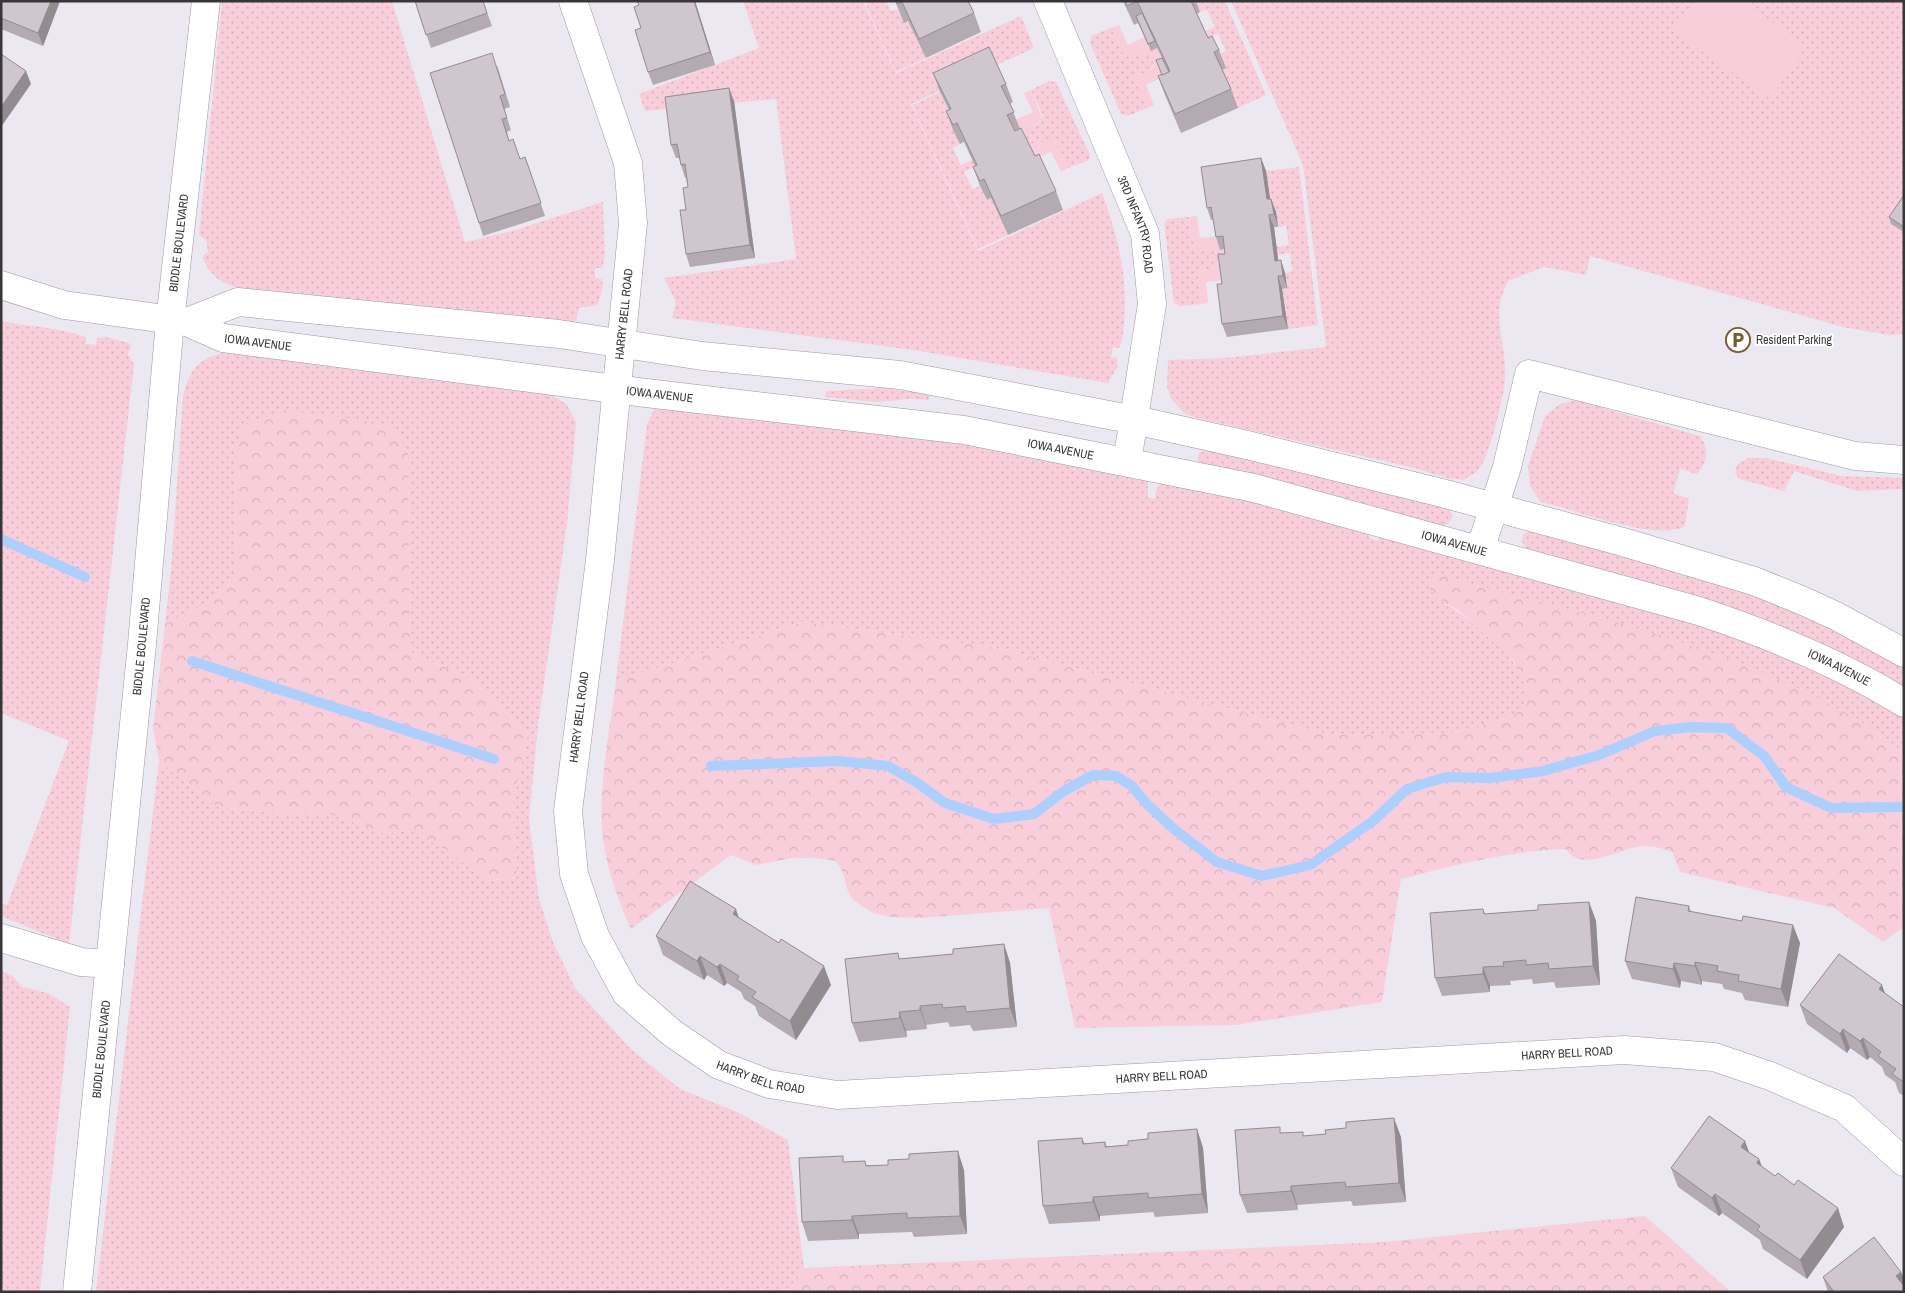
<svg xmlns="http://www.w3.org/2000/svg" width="1905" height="1293" viewBox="0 0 1905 1293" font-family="'Archivo Narrow',sans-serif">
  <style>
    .grass { fill: url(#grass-dots) }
    .forest { fill: url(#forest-crowns) }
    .garden { fill: #f9cedb }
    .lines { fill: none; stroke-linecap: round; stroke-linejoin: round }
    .stream { stroke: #adcffd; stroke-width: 10 }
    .minor-casing { stroke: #9c98a1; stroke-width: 29 }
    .minor { stroke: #fff; stroke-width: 28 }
    .wall { fill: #b3abb1 }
    .shaded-wall { fill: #928b90 }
    .building { fill: #d0c7ce; stroke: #928b90 }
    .labels { text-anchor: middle; stroke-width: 4; stroke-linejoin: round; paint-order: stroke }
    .street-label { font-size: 12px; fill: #383639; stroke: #fff }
    .poi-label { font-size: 12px; fill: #383639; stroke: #fff; text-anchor: start }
  </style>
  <defs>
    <pattern id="grass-dots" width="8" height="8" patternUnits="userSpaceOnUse" patternTransform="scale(1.25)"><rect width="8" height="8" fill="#f9cedb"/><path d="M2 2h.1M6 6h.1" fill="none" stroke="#d6b2bd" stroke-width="1.8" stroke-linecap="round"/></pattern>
    <pattern id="forest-crowns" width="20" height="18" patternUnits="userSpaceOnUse" patternTransform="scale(1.25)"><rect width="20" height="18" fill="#f9cedb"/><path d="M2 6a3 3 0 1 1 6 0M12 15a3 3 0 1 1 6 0" fill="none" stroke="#d6b2bd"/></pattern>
  </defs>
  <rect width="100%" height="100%" fill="#ece8f1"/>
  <g class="grass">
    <path d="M222 1H392L465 242 512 231 603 202 605 256 602 268H595V278L602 279 603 286 598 305 579 308 576 321 568 323 239 288C220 283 210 275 202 257L208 252 206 240 199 235Z"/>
    <path d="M743 1H863L896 73 1021 16 1034 48 911 104 978 251 1102 193C1121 245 1130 285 1122 341L1119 348 1113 347 1111 357 1117 358 1118 366 1108 383 913 350 672 318 676 302 664 278 796 259 776 99 645 111 639 94 759 48Z"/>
    <path d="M864 1H886L891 11 898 9 904 22 908 21 926 58 896 72Z"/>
    <path d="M1195 1H1225L1266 95 1238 108 1221 71 1219 55 1226 51 1218 34 1207 39 1204 32 1215 27 1207 10 1200 12Z"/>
    <path d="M1231 1H1904V334L1889 335 1843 327 1590 256 1586 275 1544 267 1508 281C1489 317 1507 341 1505 378 1505 393 1489 458 1479 469 1476 473 1468 477 1464 480L1447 478 1414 468 1193 417 1184 413 1172 400 1167 387 1168 360 1225 358 1326 347 1303 165Z"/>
    <path d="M1111 28 1125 57 1146 53 1154 63 1151 69 1135 78 1147 108 1128 116 1121 114 1090 43 1091 36Z"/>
    <path d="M1049 81 1056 82 1090 155 1089 160 1068 168 1054 140 1033 144 1027 140 1025 134 1027 128 1041 122 1043 116 1031 90Z"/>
    <path d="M940 92 957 128 960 144 953 148 961 165 972 160 976 166 964 172 973 189 980 186 986 200 991 198 1008 235 978 249 912 105Z"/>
    <path d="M1299 167 1318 325 1288 329 1282 289 1287 288 1285 273 1292 271 1290 253 1278 255 1276 247 1289 245 1286 226 1278 227 1276 212 1271 207 1266 171Z"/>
    <path d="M1189 217 1194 249 1215 251 1219 257 1220 264 1216 268 1198 272 1201 304 1180 306 1174 303 1164 224 1167 219Z"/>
    <path d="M1 321C29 327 60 327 86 337V344L96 345 97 338 106 337 129 343 131 346 128 355 134 364 69 944 1 916V903L7 905 69 741 1 713Z"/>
    <path d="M237 350 552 395 567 405 576 422 567 524 539 718 529 818 539 899 553 942 575 988 632 1050 680 1089 737 1112 788 1140 804 1268 791 1286 783 1292H96L159 761 218 807 287 814 327 813 384 833 412 831 450 852 486 881 517 877 512 806 528 734 471 679 410 652 408 453 235 448 236 579 207 603 165 624 171 571 183 396C191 362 204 356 237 350Z"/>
    <path d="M883 388 929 394V400L910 399 876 402 825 397 826 391Z"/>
    <path d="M1575 400 1700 436C1710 450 1708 461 1697 474L1680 469 1673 493 1689 499 1685 526C1658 543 1574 509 1541 502L1530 486 1528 466 1545 416 1560 404Z"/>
    <path d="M667 404 980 446 1148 480V498L1155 499 1156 490 1161 482 1275 507 1370 532 1369 538 1378 541 1380 534 1589 588 1783 652 1904 717V753L1861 722 1790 686 1716 654 1437 598C1462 613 1521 656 1525 686 1526 694 1524 702 1523 710L1500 720 1451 733 1329 735 998 648 803 622 616 681 647 424 655 408Z"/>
    <path d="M1220 451 1447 506 1453 516 1448 524 1442 526 1197 465 1199 452Z"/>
    <path d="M1748 458H1766L1842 476 1904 478V489L1857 491 1794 471 1784 491 1739 479 1735 473 1737 465Z"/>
    <path d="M1531 529 1678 569 1802 612 1904 664V690L1527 550 1522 542 1523 535Z"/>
    <path d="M1 971 13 976 22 987 48 993 70 1007 40 1292H1Z"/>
  </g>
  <g class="forest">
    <path d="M286 410 361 420 396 429 408 453 410 652 471 679 528 734 512 806 517 877 486 881 450 852 412 831 384 833 327 813 287 814 218 807 159 761 153 728 165 624 207 603 236 579 235 448 244 424Z"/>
    <path d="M1435 574C1579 613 1732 644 1861 722 1876 731 1889 743 1904 753V927L1883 942 1834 908 1680 872 1672 852C1662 848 1653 846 1642 846 1618 848 1585 874 1565 849 1509 851 1455 865 1401 879L1382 1002 1236 1025 1075 1028 1049 908 920 918 891 917 873 913 853 900 847 889 843 873 836 861 814 858H793L756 865 731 855 631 929C618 900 607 870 603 838 597 789 610 730 616 681L803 622 998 648 1329 735 1451 733 1500 720 1523 710 1525 686 1514 661 1458 610 1437 598 1427 585 1429 579Z"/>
    <path d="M1645 1216 1731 1292H783L791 1286 804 1268 1384 1242Z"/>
  </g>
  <g class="garden">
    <path d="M1694 1H1742L1806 46 1770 99 1673 31Z"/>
    <path d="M1119 25 1128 45 1145 37 1157 48 1164 64 1158 67 1163 77 1146 85 1154 105 1147 108 1135 78 1154 67 1153 61 1146 53 1125 57 1111 28Z"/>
    <path d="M1031 90 1043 120 1027 128 1025 137C1034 150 1042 139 1054 140L1068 168 1061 172 1051 152 1034 160 1015 120 1033 112 1024 93Z"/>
    <path d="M1197 216 1200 238 1218 236 1227 249 1225 280 1206 282 1208 303 1201 304 1198 272 1216 268 1220 264 1219 257 1215 251H1199L1194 249 1189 217Z"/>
  </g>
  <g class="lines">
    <g class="stream">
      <path d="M1 539 85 577"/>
      <path d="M192 661 494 759"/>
      <path d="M711 766 838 761 888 766 916 782 945 803 994 819 1034 814 1064 791 1093 775 1116 776 1132 786 1147 804 1174 829 1217 862 1262 876 1310 865 1373 821 1407 789 1446 777 1490 778 1543 771 1599 755 1655 731 1691 727 1727 728 1764 756 1786 787 1831 808 1904 807"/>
    </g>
    <defs>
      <g id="minor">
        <path id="s1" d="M573 1 628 163 633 223 600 560 568 811 574 874 595 936 626 993 672 1033 719 1065 769 1084 837 1095 1624 1050 1714 1057 1770 1076 1844 1108 1904 1162"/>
        <path id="s2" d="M1048 1 1145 234 1152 304 1127 462"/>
        <path id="s3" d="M1 285 64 305 187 322 223 338 646 393 964 430 1254 488 1699 611C1771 635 1840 663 1904 703"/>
        <path d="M187 322 238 302 559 334 702 356 900 375 1135 420 1247 445 1442 493 1623 542 1754 581 1801 600 1836 616 1904 653"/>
        <path d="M1480 550 1507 467 1529 374 1855 456 1904 460"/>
        <path d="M1 938 81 962 110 964"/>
        <path id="s4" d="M77 1292 142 644 170 321 206 1"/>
      </g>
    </defs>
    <use href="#minor" class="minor-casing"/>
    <use href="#minor" class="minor"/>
  </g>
  <g class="wall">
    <path d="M1 1H60L43 46 1 29Z"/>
    <path d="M415 1H483L492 26 431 48Z"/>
    <path d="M637 1H695L715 65 653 85 648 72 641 28 639 5Z"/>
    <path d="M895 1H968L974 13 981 32 926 58 908 21 904 23Z"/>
    <path d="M1123 1H1196L1200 12 1197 14 1208 38 1219 50 1226 68 1222 70 1231 89 1238 108 1181 133 1165 95 1158 76 1162 75 1156 60 1162 58 1157 48 1151 51 1138 23 1134 25Z"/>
    <path d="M497 65 510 107 504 109 511 130 507 132 509 140 520 159 525 157 545 216 483 236 479 223Z"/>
    <path d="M933 73 1006 84 1013 102 1010 104 1020 129 1035 156 1056 191 1063 210 1008 235 991 198 987 200 980 186 973 167 975 166 964 142 960 144 953 130 946 111 949 110 940 92Z"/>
    <path d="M734 101 755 258 690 267 686 254V210L688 187 686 178H685L681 165 679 158H676L671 145Z"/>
    <path d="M1261 158 1266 171 1270 199H1271L1276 212 1278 227H1274L1278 260 1285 273 1287 288 1282 289 1288 329 1227 337 1222 324V284L1225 254 1224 249 1220 250 1216 237 1213 220H1211L1207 208Z"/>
    <path d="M1904 195V232L1891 224 1889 217Z"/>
    <path d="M1589 902 1596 921 1600 985 1556 988 1554 982 1533 984 1532 979 1510 981 1511 985 1490 986V992L1442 996 1435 978 1483 909 1485 914 1538 910Z"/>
    <path d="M1689 906 1691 912 1800 943 1788 1007 1745 1000 1742 993 1724 989 1722 984 1702 981V985L1681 981 1680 988 1632 979 1625 961Z"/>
    <path d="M739 918 831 985 796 1040 759 1016 755 1006 744 999 741 992 727 983 724 986 707 975 704 980 663 955 656 936Z"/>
    <path d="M1004 944 1010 963 1017 1027 973 1031 970 1025 950 1027 948 1022 926 1025 927 1029 906 1031 907 1037 859 1042 852 1023 900 959 953 954Z"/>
    <path d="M1885 994 1904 1007V1096L1899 1093 1895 1082 1885 1075 1882 1067 1870 1057 1867 1060 1850 1048 1847 1053 1807 1024 1800 1005Z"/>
    <path d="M1197 1129 1203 1148 1208 1213 1155 1217 1153 1212 1100 1216V1221L1049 1224 1043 1206 1082 1138 1085 1144 1105 1142 1107 1147 1128 1145 1148 1139Z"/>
    <path d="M1282 1133 1304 1136 1401 1137 1406 1202 1353 1206 1351 1201 1297 1205 1298 1210 1247 1213 1240 1195Z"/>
    <path d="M1749 1152 1759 1159 1762 1167 1844 1227 1807 1279 1763 1249 1760 1240 1722 1213 1719 1216 1678 1187 1671 1168Z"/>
    <path d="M845 1162 867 1165 964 1170 967 1234 914 1237 912 1232 859 1234V1239L808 1241 802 1222Z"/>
    <path d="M1901 1272 1904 1279V1292H1828L1823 1277Z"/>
  </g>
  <g class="shaded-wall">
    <path d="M51 1H60L43 46 38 33Z"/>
    <path d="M694 1H695L715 65 710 52Z"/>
    <path d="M26 71 31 84 1 127V107Z"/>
    <path d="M729 88 734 101 755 258 750 245Z"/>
    <path d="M1261 158 1266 171 1272 212 1267 199Z"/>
    <path d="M1271 199 1276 212 1278 227 1274 214Z"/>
    <path d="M1269 215 1274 227 1280 274 1275 261Z"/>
    <path d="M1281 260 1285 273 1287 288 1283 276Z"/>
    <path d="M1278 276 1282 289 1288 329 1283 316Z"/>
    <path d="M1589 902 1596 921 1600 985 1593 966Z"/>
    <path d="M736 909 742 928 733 914Z"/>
    <path d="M1793 925 1800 943 1788 1007 1781 989Z"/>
    <path d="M1004 944 1010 963 1017 1027 1010 1008Z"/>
    <path d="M700 956 707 975 704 980 697 961Z"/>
    <path d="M1695 962 1702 981V985L1695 966Z"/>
    <path d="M1674 963 1681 981 1680 988 1673 969Z"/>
    <path d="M720 964 727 983 724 986 717 967Z"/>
    <path d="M824 966 831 985 796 1040 790 1021Z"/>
    <path d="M1483 967 1490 986V992L1483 974Z"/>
    <path d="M1882 985 1889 1004 1879 989Z"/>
    <path d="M920 1006 926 1025 927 1029 920 1010Z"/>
    <path d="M899 1012 906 1031 907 1037 900 1018Z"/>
    <path d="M1843 1029 1850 1048 1847 1053 1840 1034Z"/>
    <path d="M1863 1038 1870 1057 1867 1060 1860 1041Z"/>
    <path d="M1394 1118 1401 1137 1406 1202 1399 1183Z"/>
    <path d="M1197 1129 1203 1148 1208 1213 1202 1194Z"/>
    <path d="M1745 1141 1752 1160 1741 1147Z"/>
    <path d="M958 1151 964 1170 967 1234 960 1216Z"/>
    <path d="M1759 1159 1766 1178 1757 1163Z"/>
    <path d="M1291 1186 1297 1205 1298 1210 1291 1191Z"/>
    <path d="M1715 1194 1722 1213 1719 1216 1712 1198Z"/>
    <path d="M1093 1197 1100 1216V1221L1093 1202Z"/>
    <path d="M1838 1208 1844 1227 1807 1279 1800 1260Z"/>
    <path d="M852 1216 859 1234V1239L852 1220Z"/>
    <path d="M1901 1272 1904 1279V1292L1896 1276Z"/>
  </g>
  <g class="building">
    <path d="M1 1H51L38 33 1 18Z"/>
    <path d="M415 1H483L487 13 426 35Z"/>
    <path d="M637 1H694L710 52 648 72 635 30 641 28 634 7 639 5Z"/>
    <path d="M896 1H968L974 13 919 39 902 2 897 4Z"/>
    <path d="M1125 1H1137L1127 6Z"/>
    <path d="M1137 1H1191L1208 38 1212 36 1219 50 1214 52 1231 89 1175 114 1158 76 1170 71Z"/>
    <path d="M1142 13 1155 41 1148 44 1136 16Z"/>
    <path d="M989 47 1006 84 1001 86 1014 112 1007 115 1015 131 1021 128 1035 156 1039 154 1056 191 1001 216 984 179 980 181 973 167 977 165 957 123 953 125 946 111 951 109 933 73Z"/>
    <path d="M492 53 505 94 500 96 507 118 502 119 509 141 513 139 520 159 525 157 541 203 479 223 430 73Z"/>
    <path d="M1 54 26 71 1 107Z"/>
    <path d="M1162 58 1169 72 1162 75 1156 60Z"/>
    <path d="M729 88 750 245 686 254 680 210H686L683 188 688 187 685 164 681 165 677 144 671 145 665 97Z"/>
    <path d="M1261 158 1267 199H1271L1274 214 1269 215 1275 261 1281 260 1283 276H1278L1283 316 1222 324 1217 284H1222L1218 254H1225L1223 236 1216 237 1211 207 1207 208 1201 167Z"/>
    <path d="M1904 195V227L1889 217Z"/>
    <path d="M690 881 736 909 733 914 779 943 781 939 824 966 790 1021 752 997 756 992 737 980 739 976 720 964 717 967 700 956 697 961 656 936Z"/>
    <path d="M1636 897 1689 906 1688 911 1742 921 1743 916 1793 925 1781 989 1738 981 1739 975 1717 971 1718 966 1695 962V966L1674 963 1673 969 1625 961Z"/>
    <path d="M1589 902 1593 966 1549 969 1548 963 1526 965V960L1503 962 1504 966 1483 967V974L1435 978 1430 913 1483 909 1484 914 1538 910V905Z"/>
    <path d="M1004 944 1010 1008 966 1012 965 1006 943 1008 942 1004 920 1006V1010L899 1012 900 1018 852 1023 845 959 898 953 899 959 953 954V949Z"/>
    <path d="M1839 954 1882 985 1879 989 1904 1007V1082L1892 1074 1896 1069 1878 1056 1881 1052 1863 1038 1860 1041 1843 1029 1840 1034 1800 1005Z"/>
    <path d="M1709 1116 1745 1141 1741 1147 1759 1159 1757 1163 1775 1176 1778 1173 1794 1185 1798 1180 1838 1208 1800 1260 1757 1230 1760 1226 1715 1194 1712 1198 1671 1168Z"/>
    <path d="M1394 1118 1399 1183 1346 1187 1345 1182 1291 1186V1191L1240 1195 1235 1130 1280 1127V1133L1303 1132V1136L1326 1134 1325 1130 1346 1128V1122Z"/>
    <path d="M1197 1129 1202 1194 1148 1198V1193L1093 1197V1202L1043 1206 1038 1141 1082 1138 1083 1144 1105 1142V1147L1128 1145V1141L1148 1139V1133Z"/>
    <path d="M958 1151 960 1216 907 1218V1213L852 1216V1220L802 1222 799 1158 843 1156V1162L865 1161 866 1166 888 1165V1160L909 1159V1154Z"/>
    <path d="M1874 1237 1901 1272 1896 1276 1904 1286V1292H1834L1823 1277Z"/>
  </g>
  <defs>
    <symbol id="parking-ring" viewBox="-11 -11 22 22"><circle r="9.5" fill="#fff" stroke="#785a2e" stroke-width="1.5"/><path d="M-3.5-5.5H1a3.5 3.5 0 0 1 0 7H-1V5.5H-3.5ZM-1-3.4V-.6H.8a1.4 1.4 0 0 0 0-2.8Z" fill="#785a2e"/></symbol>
  </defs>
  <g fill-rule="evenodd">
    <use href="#parking-ring" x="1724" y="326" width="28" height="28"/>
  </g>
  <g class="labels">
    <g class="street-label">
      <text dy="4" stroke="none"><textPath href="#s2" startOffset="241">3RD INFANTRY ROAD</textPath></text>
      <text dy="4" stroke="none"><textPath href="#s4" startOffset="1054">BIDDLE BOULEVARD</textPath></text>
      <text transform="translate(624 314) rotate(-84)" y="4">HARRY BELL ROAD</text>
      <text dy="4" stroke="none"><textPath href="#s3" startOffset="265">IOWA AVENUE</textPath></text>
      <text dy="4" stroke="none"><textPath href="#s3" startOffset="670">IOWA AVENUE</textPath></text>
      <text dy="4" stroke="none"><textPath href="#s3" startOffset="1075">IOWA AVENUE</textPath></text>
      <text dy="4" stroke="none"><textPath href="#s3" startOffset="1480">IOWA AVENUE</textPath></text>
      <text dy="4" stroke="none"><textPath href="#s4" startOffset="649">BIDDLE BOULEVARD</textPath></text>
      <text dy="4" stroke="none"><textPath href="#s3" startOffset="1885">IOWA AVENUE</textPath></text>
      <text transform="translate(579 717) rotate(-83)" y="4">HARRY BELL ROAD</text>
      <text dy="4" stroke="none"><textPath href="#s4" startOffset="244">BIDDLE BOULEVARD</textPath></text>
      <text dy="4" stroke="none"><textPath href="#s1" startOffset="1988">HARRY BELL ROAD</textPath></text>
      <text dy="4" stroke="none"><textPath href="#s1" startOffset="1178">HARRY BELL ROAD</textPath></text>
      <text dy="4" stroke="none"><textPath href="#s1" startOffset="1582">HARRY BELL ROAD</textPath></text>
    </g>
    <g class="poi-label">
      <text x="1756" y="344">Resident Parking</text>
    </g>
  </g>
  <rect width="1905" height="1293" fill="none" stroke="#383639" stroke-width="5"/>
</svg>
